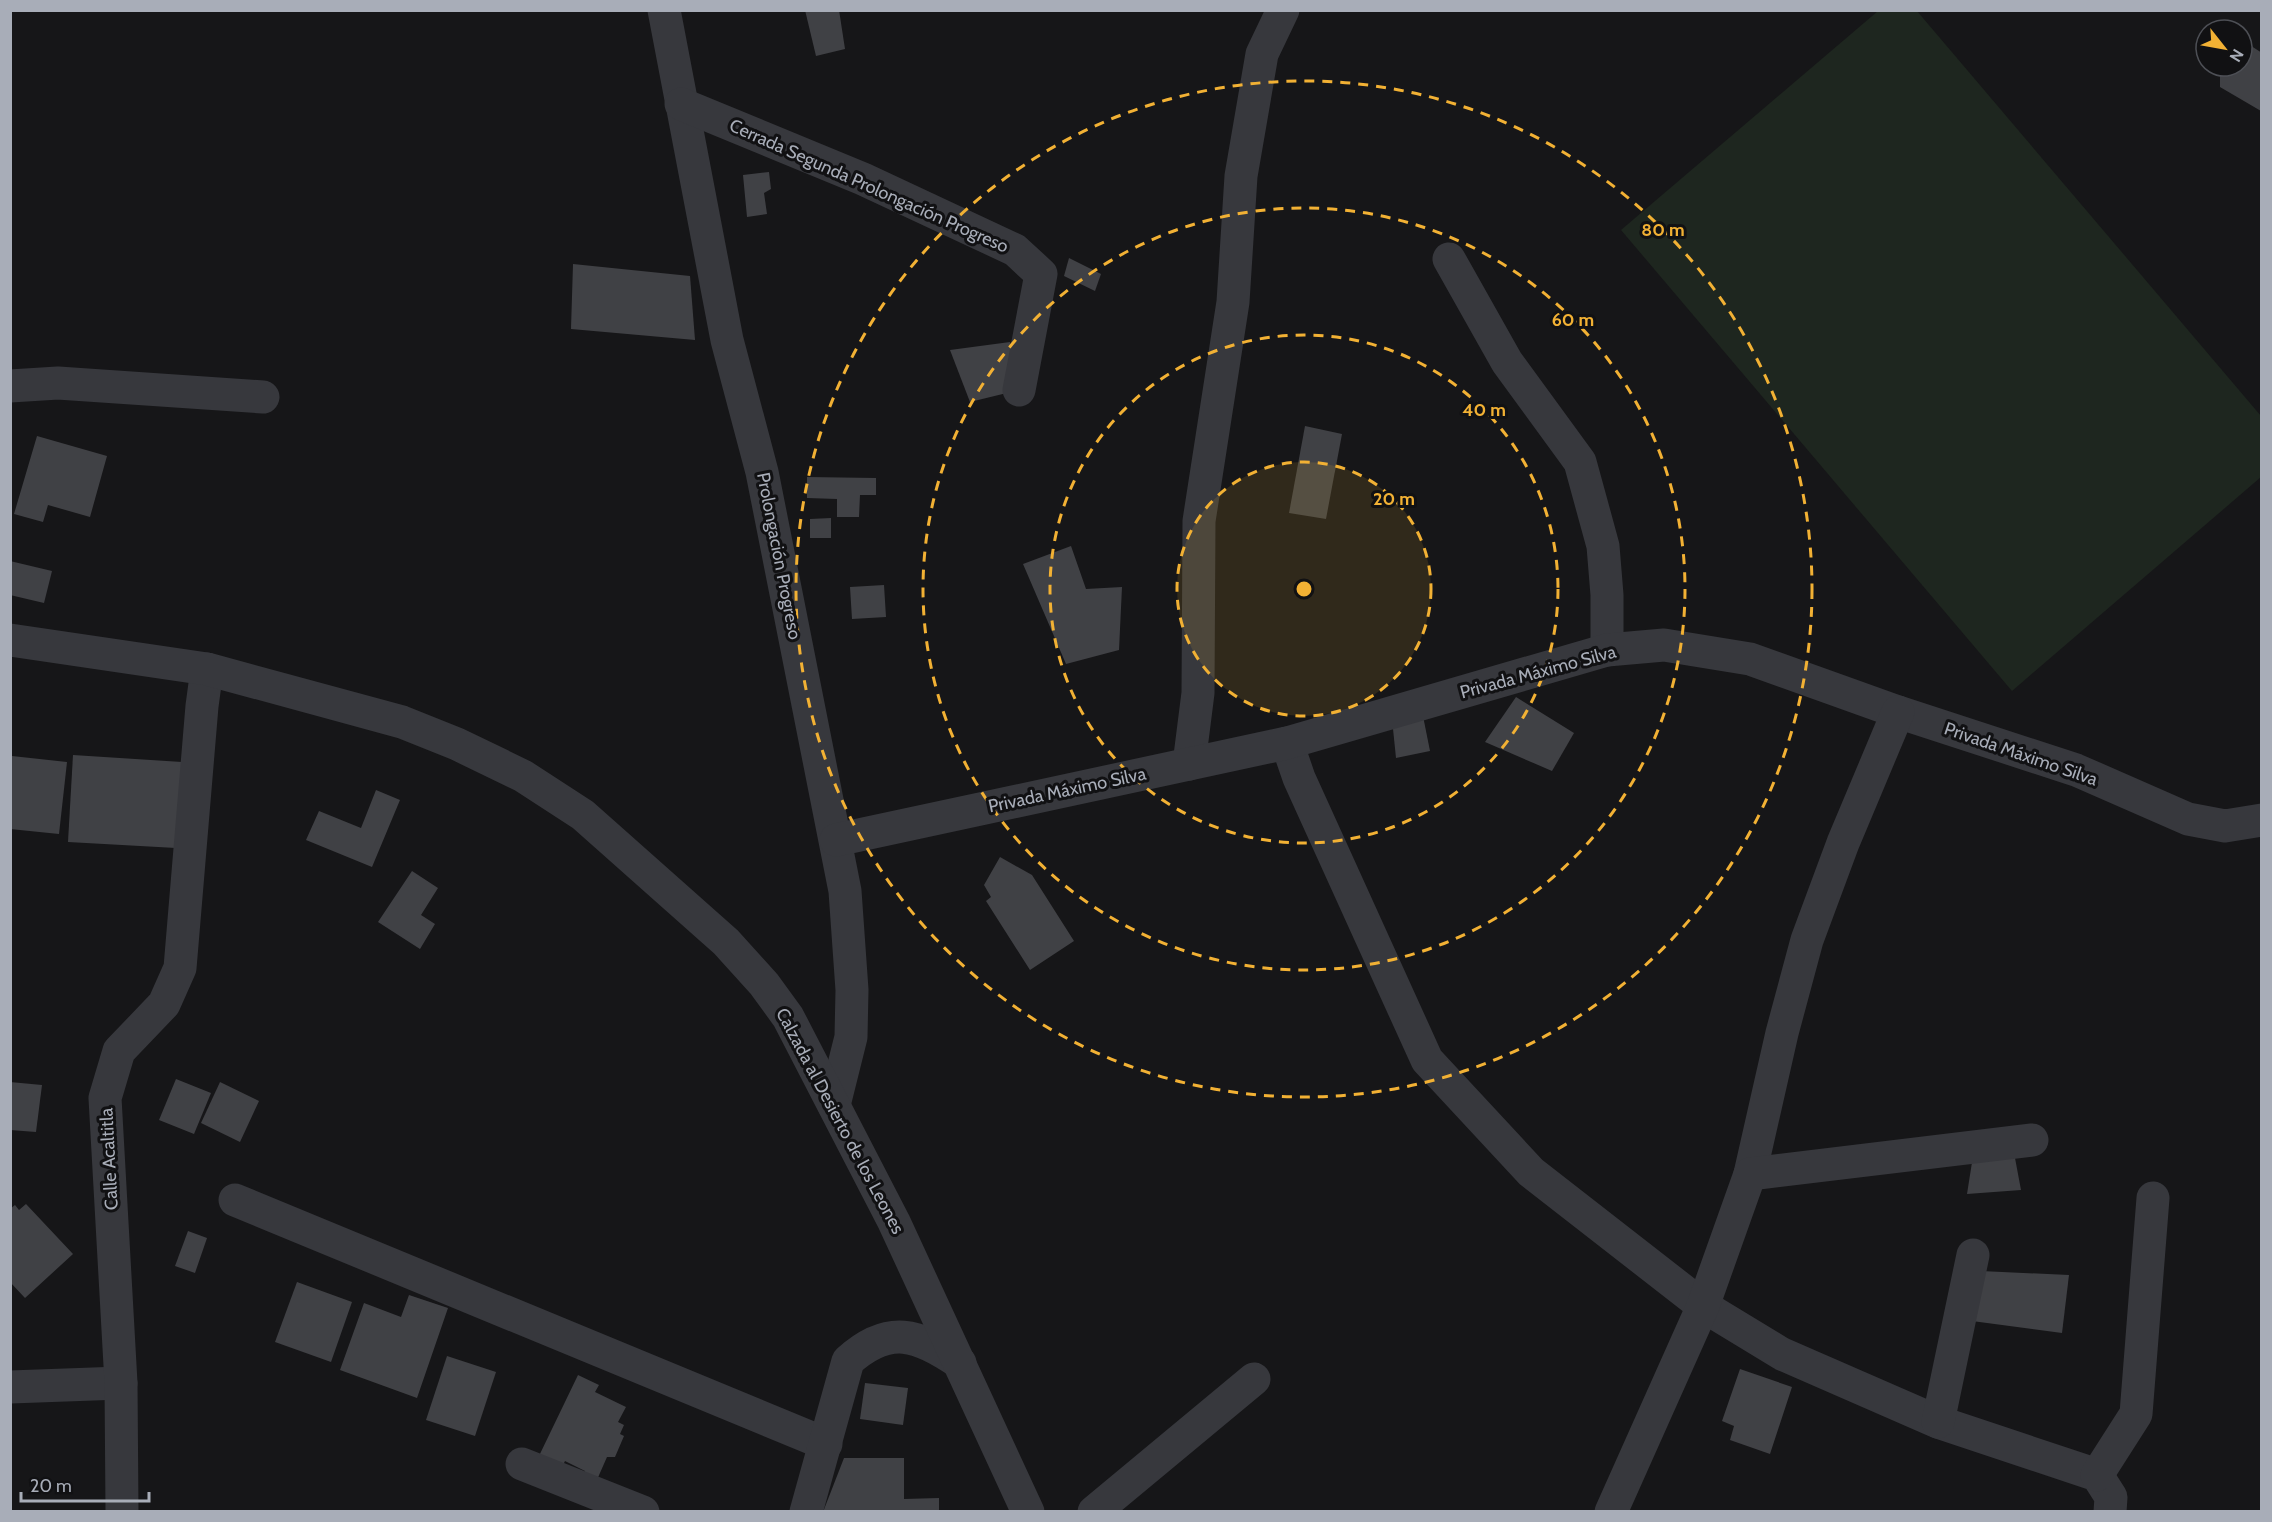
<svg xmlns="http://www.w3.org/2000/svg" width="2272" height="1522" viewBox="0 0 2272 1522" font-family="Cabin,sans-serif">
  <style>
    .green { fill: #1e261f }
    .building { fill: #404145 }
    .lines { fill: none; stroke-linecap: round; stroke-linejoin: round }
    .minor { stroke: #37383d; stroke-width: 33 }
    .tertiary { stroke: #37383d; stroke-width: 33 }
    .ring { fill: none; stroke: #f2b134; stroke-width: 3; stroke-dasharray: 10 8 }
    .labels { text-anchor: middle; stroke-width: 6; stroke-linejoin: round; paint-order: stroke }
    .street-label { font-size: 18px; fill: #a8adb8; stroke: #111113 }
    .centre { fill: #f2b134; stroke: #111113; stroke-width: 3 }
    .ring-label { font-size: 18px; text-anchor: middle; font-weight: bold; fill: #f2b134; stroke: #111113; stroke-width: 6; stroke-linejoin: round; paint-order: stroke }
  </style>
  <rect width="100%" height="100%" fill="#161618"/>
  <path class="green" d="M1878 11H1917L2261 416V477L2012 691 1621 230Z"/>
  <g class="building">
    <path d="M805 10H839L845 49 816 56Z"/>
    <path d="M2242 40 2262 53 2261 111 2220 87V74L2209 66H2242Z"/>
    <path d="M2206 43V64L2198 58Z"/>
    <path d="M769 172 771 189 764 193 767 214 747 217 743 175Z"/>
    <path d="M1069 258 1101 274 1095 291 1064 276Z"/>
    <path d="M573 264 690 276 695 340 571 329Z"/>
    <path d="M1010 342 1019 390 970 402 950 350Z"/>
    <path d="M1305 426 1342 434 1326 519 1289 513Z"/>
    <path d="M37 436 107 456 90 517 48 505 43 522 14 514Z"/>
    <path d="M807 477 876 478V495H860L859 517H837V499L807 498Z"/>
    <path d="M831 518V538H810V519Z"/>
    <path d="M1071 546 1086 589 1122 587 1119 650 1066 664 1023 564Z"/>
    <path d="M10 561 52 571 44 603 10 595Z"/>
    <path d="M884 585 886 617 852 619 850 587Z"/>
    <path d="M1516 697 1574 733 1552 771 1485 742Z"/>
    <path d="M1422 711 1430 751 1396 758 1392 719Z"/>
    <path d="M73 755 182 762 176 848 68 842Z"/>
    <path d="M12 756 67 762 59 834 10 829Z"/>
    <path d="M376 790 400 800 372 867 306 840 319 811 361 828Z"/>
    <path d="M1000 857 1032 875 1074 941 1030 970 986 901 991 897 984 885Z"/>
    <path d="M412 871 438 888 421 915 435 924 420 949 378 922Z"/>
    <path d="M176 1079 211 1093 194 1134 159 1120Z"/>
    <path d="M10 1082 42 1085 36 1132 10 1130Z"/>
    <path d="M220 1082 259 1101 240 1142 201 1123Z"/>
    <path d="M1973 1156 2015 1158 2021 1190 1967 1194Z"/>
    <path d="M26 1204 73 1254 25 1298 10 1282V1209L15 1205 19 1210Z"/>
    <path d="M188 1231 207 1238 195 1273 175 1266Z"/>
    <path d="M1981 1271 2069 1275 2062 1333 1972 1321Z"/>
    <path d="M297 1282 352 1302 331 1362 275 1342Z"/>
    <path d="M409 1295 448 1308 417 1398 340 1370 364 1303 401 1317Z"/>
    <path d="M447 1356 496 1372 475 1436 426 1420Z"/>
    <path d="M1740 1369 1792 1387 1770 1454 1730 1440 1734 1426 1722 1421Z"/>
    <path d="M578 1375 599 1385 595 1392 626 1407 618 1422 624 1425 620 1434 624 1436 615 1457H607L596 1482 584 1480 585 1471 565 1461 561 1469 538 1458Z"/>
    <path d="M865 1383 908 1388 903 1425 860 1419Z"/>
    <path d="M844 1458H904V1499L939 1498V1512H823Z"/>
  </g>
  <g class="lines">
    <g class="minor">
      <path d="M664 10 727 340 762 472 845 891 852 990 851 1037 834 1105"/>
      <path d="M681 104 863 179 1015 250 1041 274 1019 390"/>
      <path d="M1449 259 1507 362 1580 462 1603 546 1607 595V650"/>
      <path d="M10 386 58 383 263 397"/>
      <path d="M1287 743 1299 778 1427 1060 1531 1172 1703 1306 1782 1354 1938 1422 2097 1475 2111 1497 2110 1512"/>
      <path d="M1189 764 1198 693 1199 521 1233 302 1241 176 1262 54 1283 10"/>
      <path d="M836 840 1287 743 1607 650 1664 645 1750 659 1898 712 2076 770 2188 819 2225 826 2262 820"/>
      <path d="M1750 1174 1782 1033 1807 940 1843 843 1898 712"/>
      <path d="M235 1200 826 1444"/>
      <path d="M10 1387 121 1383"/>
      <path d="M1938 1422 1973 1255"/>
      <path d="M522 1464 643 1512"/>
      <path d="M2097 1475 2136 1414 2153 1198"/>
      <path d="M122 1512 121 1383 105 1098 119 1051 164 1004 180 968 202 706 207 669"/>
      <path d="M806 1512 848 1361C889 1324 918 1334 960 1363"/>
      <path d="M1094 1512 1254 1379"/>
      <path d="M1611 1512 1703 1306 1750 1174 2032 1140"/>
    </g>
    <path class="tertiary" d="M10 640 207 669 402 722 457 744 523 776 583 815 726 942 764 984 788 1017 894 1222 1028 1512"/>
  </g>
  <circle cx="1304" cy="589" r="127" fill="#f2b134" fill-opacity=".12"/>
  <g class="ring">
    <circle cx="1304" cy="589" r="127"/>
    <circle cx="1304" cy="589" r="254"/>
    <circle cx="1304" cy="589" r="381"/>
    <circle cx="1304" cy="589" r="508"/>
  </g>
  <g class="labels">
    <g class="street-label">
      <text transform="translate(869 186) rotate(24)" y="6">Cerrada Segunda Prolongación Progreso</text>
      <text transform="translate(779 556) rotate(79)" y="6">Prolongación Progreso</text>
      <text transform="translate(1538 672) rotate(-15)" y="6">Privada Máximo Silva</text>
      <text transform="translate(2021 754) rotate(19)" y="6">Privada Máximo Silva</text>
      <text transform="translate(1067 790) rotate(-12)" y="6">Privada Máximo Silva</text>
      <text transform="translate(840 1121) rotate(62)" y="6">Calzada al Desierto de los Leones</text>
      <text transform="translate(109 1159) rotate(-93)" y="6">Calle Acaltitla</text>
    </g>
  </g>
  <circle cx="1304" cy="589" r="9" class="centre"/>
  <g class="ring-label">
    <text x="1663" y="236">80 m</text>
    <text x="1573" y="326">60 m</text>
    <text x="1484" y="416">40 m</text>
    <text x="1394" y="505">20 m</text>
  </g>
  <rect width="2272" height="1522" fill="none" stroke="#a8adb8" stroke-width="24"/>
  <g transform="translate(2224 48) rotate(121)"><circle r="28" fill="#111113" stroke="#4d4f55" stroke-width="1.5"/>
  <path d="M0-4.5L10 22L0 15L-10 22Z" fill="#f2b134"/>
  <text y="-9" font-size="16" font-weight="bold" text-anchor="middle" fill="#a8adb8">N</text>
  </g>
  <path d="M21 1492v9h128v-9" fill="none" stroke="#a8adb8" stroke-width="3"/>
  <text x="30" y="1492" font-size="18" fill="#a8adb8" stroke="#111113" stroke-width="4.5" paint-order="stroke">20 m</text>
</svg>
